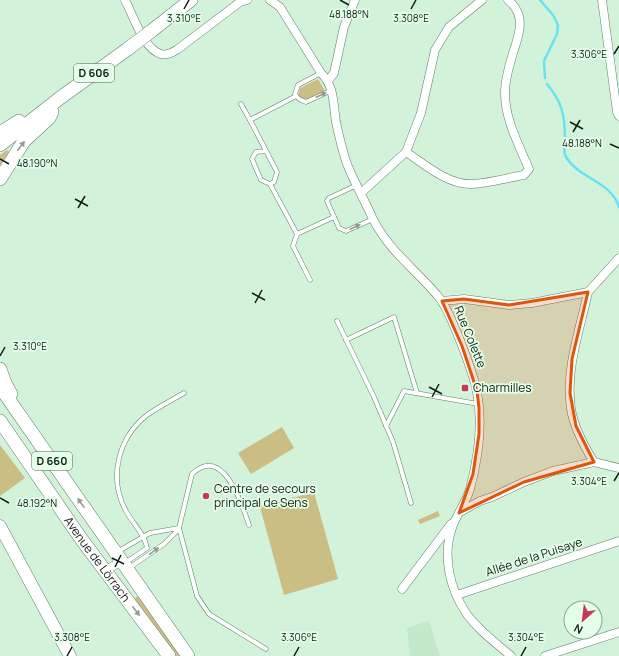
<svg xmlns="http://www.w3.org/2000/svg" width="619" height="656" viewBox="0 0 619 656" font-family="Manrope,sans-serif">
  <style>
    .built { fill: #c3e8cb }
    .grass { fill: #cbbe85 }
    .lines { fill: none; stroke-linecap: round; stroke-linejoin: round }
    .stream { stroke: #67e3f3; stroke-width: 2.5 }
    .lane-casing { stroke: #617d68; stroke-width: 5 }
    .street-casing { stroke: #617d68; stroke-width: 9 }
    .secondary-casing { stroke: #617d68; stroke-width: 13 }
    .primary-casing { stroke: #617d68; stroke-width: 14 }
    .lane { stroke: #fff; stroke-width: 4 }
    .street { stroke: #fff; stroke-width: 8 }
    .secondary { stroke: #fff; stroke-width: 12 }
    .primary { stroke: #fff; stroke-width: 13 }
    .primary-bridge-casing { stroke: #617d68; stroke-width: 14; stroke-linecap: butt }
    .primary-bridge { stroke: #fff; stroke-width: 13 }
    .oneway { fill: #949a96 }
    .marked { fill: #dd560c; fill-opacity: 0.2; stroke: #dd560c; stroke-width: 3; stroke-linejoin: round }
    .ticks { fill: none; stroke: #121e15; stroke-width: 1.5 }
    .poi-dot { fill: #c93957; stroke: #e5feea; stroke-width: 1.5 }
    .labels { text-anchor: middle; stroke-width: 3.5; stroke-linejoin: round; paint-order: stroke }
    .shield { fill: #e5feea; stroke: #516155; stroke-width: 1 }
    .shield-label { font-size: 11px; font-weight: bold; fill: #121e15 }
    .street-label { font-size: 12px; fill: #121e15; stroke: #e5feea }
    .poi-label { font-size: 12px; fill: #121e15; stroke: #e5feea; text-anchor: start }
    .ticks-label { font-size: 10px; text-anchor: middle; fill: #121e15; stroke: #e5feea; stroke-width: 3.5; stroke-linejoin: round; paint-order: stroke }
  </style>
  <rect width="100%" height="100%" fill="#d3f2da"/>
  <path class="built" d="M429 621 440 656H410L407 628Z"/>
  <g class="grass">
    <path d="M318 79 325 91 308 100 300 98 298 95 300 88Z"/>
    <path d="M7 150 10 153 0 170V155Z"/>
    <path d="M282 427 294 448 251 474 238 453Z"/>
    <path d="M0 445 25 478 0 496Z"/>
    <path d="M314 492 338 579 284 595 260 507Z"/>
    <path d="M438 511 440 516 420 524 418 520Z"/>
    <path d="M136 597H140L182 656H176L134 602Z"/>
  </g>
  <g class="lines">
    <g class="stream">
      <path d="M540 0 553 15 558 25 557 34 544 61 545 78"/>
      <path d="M547 84C562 102 565 115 565 139 565 144 563 152 566 157 579 179 611 181 619 207"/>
    </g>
    <defs>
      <g id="lane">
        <path d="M321 73 298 85 295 94C298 99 300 100 306 102L332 90"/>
        <path d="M241 104 250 120 296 96"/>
        <path d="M250 120 277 172 274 182 270 184 261 180 252 159 256 152 266 151"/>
        <path d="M270 184 297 234 334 217"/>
        <path d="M357 185 329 198 327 201 339 228 346 231 373 219"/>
        <path d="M297 234 293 246 310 280"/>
        <path d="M337 321 374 397 393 442 411 503"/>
        <path d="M346 340 394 317 417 393"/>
        <path d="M386 426 404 391 478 404"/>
        <path d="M249 525C242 504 223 444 192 474L179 528 197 596 209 614 266 649"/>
        <path d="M117 552 150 533 179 528"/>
        <path d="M125 563 147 548C145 534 132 523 126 511 108 478 118 438 147 415 158 407 172 400 184 393"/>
        <path d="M129 568 164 544 179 529"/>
      </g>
      <g id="street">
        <path d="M125 0C133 15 144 50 161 54 167 56 173 52 178 49L240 2 247 0"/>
        <path d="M270 0 280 7 321 73C335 87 333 104 336 122 339 136 342 150 347 164 354 182 364 199 372 217 387 249 415 269 437 295 450 309 473 372 477 392 483 423 478 459 470 489 466 503 456 515 452 528 442 556 450 589 466 613 478 630 496 643 511 656"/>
        <path d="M602 0 617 112 619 116"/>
        <path d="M328 81 334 73 344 27 355 0"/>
        <path d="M406 152C424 164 448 185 472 184 489 183 507 178 524 175L529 169C519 145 505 120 505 93 505 80 509 66 513 53 519 35 527 15 508 0"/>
        <path d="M361 193 406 152 421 113 435 50 449 27 482 0"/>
        <path d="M588 292C580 330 565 369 571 409 574 428 584 446 594 462"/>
        <path d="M442 301 464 299 509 305 532 303 588 292 619 258"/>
        <path d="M460 512 480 501 492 497 524 482 553 471 594 462 619 468"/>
        <path d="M105 571 121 561"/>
        <path d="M402 589 451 524"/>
        <path d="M457 595 619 541"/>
        <path d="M545 656 619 632"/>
      </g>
      <path id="secondary" d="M0 526 70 656"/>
      <g id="primary">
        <path d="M150 32 191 0"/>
        <path d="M0 133 19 121"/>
        <path d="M0 145 60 98 129 48"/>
        <path d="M0 179 24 141 49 118 52 112"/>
        <path d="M0 369 5 383 11 394"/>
        <path d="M0 387 188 656"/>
        <path id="s1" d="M0 421 82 540 169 656"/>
      </g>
    </defs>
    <use href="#lane" class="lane-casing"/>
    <use href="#street" class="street-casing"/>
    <use href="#secondary" class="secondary-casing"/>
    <use href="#primary" class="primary-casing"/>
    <use href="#lane" class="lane"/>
    <use href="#street" class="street"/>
    <use href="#secondary" class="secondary"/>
    <use href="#primary" class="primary"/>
    <defs>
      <path id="primary-bridge" d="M129 48 150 32"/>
    </defs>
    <use href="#primary-bridge" class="primary-bridge-casing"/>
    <use href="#primary-bridge" class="primary-bridge"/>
  </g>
  <defs><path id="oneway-solid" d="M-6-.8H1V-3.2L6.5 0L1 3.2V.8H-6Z"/></defs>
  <g class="oneway">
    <use href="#oneway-solid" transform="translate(321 95) rotate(-25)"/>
    <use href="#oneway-solid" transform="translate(21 146) rotate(-53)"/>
    <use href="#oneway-solid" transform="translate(355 227) rotate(-24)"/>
    <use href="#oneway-solid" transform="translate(81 503) rotate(-125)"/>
    <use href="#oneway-solid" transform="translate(154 551) rotate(-36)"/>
    <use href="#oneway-solid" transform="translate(136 611) rotate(53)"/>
  </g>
  <path class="marked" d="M588 292 572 359 570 393 576 426 594 462 524 482 459 513 473 474 479 434V408L477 391 462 346 442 301 464 299 509 305Z"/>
  <path class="ticks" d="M340 0 349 5M184 9 189 0M411 9 416 0M614 54 619 46M570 122 583 129M573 132 580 120M610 144 619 148M0 159 9 164M75 199 88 206M78 208 85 196M252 293 265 300M255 303 262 290M0 356 5 347M429 387 442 394M432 397 439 384M614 481 619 473M0 498 9 503M112 558 124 564M115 567 121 555M67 656 72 647M294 656 299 647M521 656 526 647"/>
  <g class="poi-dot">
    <rect x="461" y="384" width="8" height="8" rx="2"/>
    <circle cx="206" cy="496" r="4"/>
  </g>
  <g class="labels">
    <g class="shield">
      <rect x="74" y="64" width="40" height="18" rx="3"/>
      <rect x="32" y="452" width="40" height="18" rx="3"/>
    </g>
    <g class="shield-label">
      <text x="94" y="77">D 606</text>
      <text x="52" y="465">D 660</text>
    </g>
    <g class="street-label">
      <text transform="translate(470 337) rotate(68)" y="4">Rue Colette</text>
      <text transform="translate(534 557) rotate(-18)" y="4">Allée de la Puisaye</text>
      <text dy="4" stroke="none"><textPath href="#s1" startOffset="169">Avenue de Lörrach</textPath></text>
    </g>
    <g class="poi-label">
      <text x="473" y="392">Charmilles</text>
      <text x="214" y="493">Centre de secours<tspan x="214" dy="14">principal de Sens</tspan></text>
    </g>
  </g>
  <g class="ticks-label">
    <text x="349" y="18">48.188°N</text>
    <text x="184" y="22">3.310°E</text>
    <text x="411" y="22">3.308°E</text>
    <text x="589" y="58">3.306°E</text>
    <text x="582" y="147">48.188°N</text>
    <text x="37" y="167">48.190°N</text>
    <text x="30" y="350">3.310°E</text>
    <text x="589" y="485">3.304°E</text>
    <text x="37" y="507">48.192°N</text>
    <text x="72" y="641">3.308°E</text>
    <text x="299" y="641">3.306°E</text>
    <text x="526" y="641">3.304°E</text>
  </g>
  <g transform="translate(583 620) rotate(208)"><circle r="19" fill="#e5feea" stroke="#91a495"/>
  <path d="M0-3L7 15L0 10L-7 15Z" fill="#c93957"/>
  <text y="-6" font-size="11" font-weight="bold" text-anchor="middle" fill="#121e15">N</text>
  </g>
</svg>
